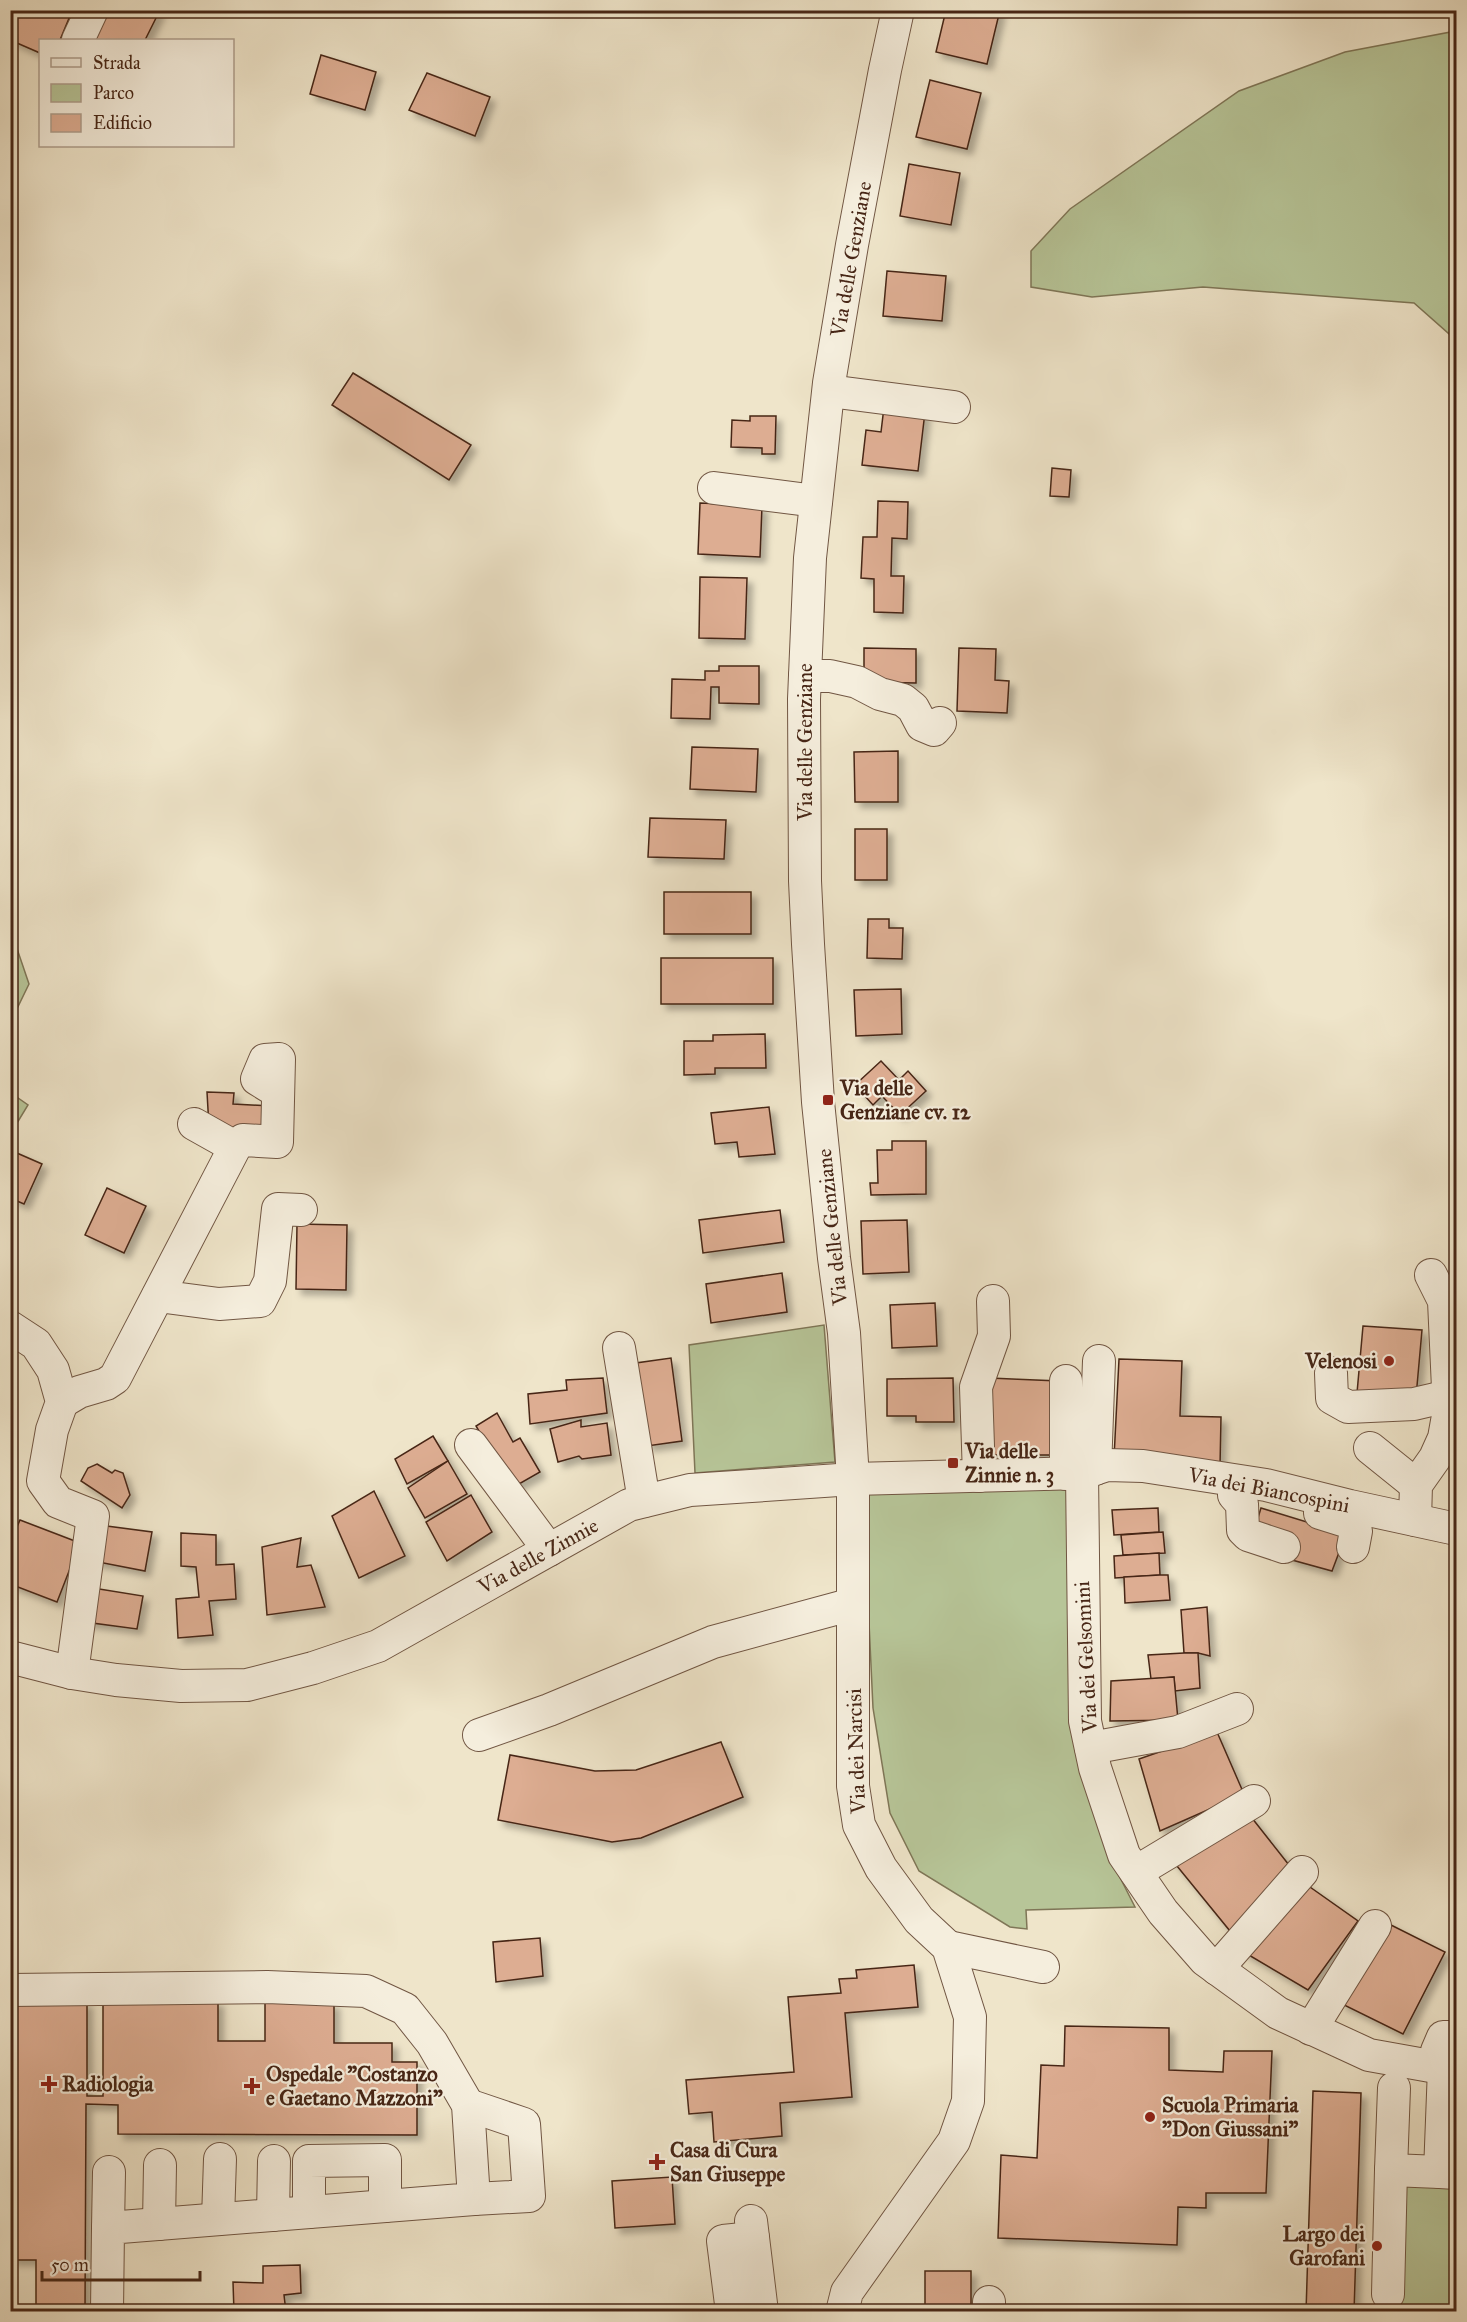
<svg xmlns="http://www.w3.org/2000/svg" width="1467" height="2322" viewBox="0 0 1467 2322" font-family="'IM FELL Great Primer',serif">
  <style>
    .green { fill: #b7c598; stroke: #7f7657; stroke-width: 1.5 }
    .building { fill: #ddad92; stroke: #472616; stroke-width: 1.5; filter: url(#shadow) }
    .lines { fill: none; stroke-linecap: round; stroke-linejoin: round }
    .minor-casing { stroke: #715643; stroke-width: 34 }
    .minor { stroke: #f5eedd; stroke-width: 32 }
    .poi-dot { fill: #8f2418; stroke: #f5eedd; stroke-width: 2 }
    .labels { text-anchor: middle; stroke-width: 4.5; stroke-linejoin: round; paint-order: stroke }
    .street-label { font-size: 21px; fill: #472616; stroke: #f5eedd }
    .poi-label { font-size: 21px; font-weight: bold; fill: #472616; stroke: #f5eedd; text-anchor: start }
  </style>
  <defs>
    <filter id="shadow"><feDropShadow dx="5.5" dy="5.5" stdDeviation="3" flood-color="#0004"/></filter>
  </defs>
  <rect width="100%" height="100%" fill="#efe5ca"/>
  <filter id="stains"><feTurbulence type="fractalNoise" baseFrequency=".00333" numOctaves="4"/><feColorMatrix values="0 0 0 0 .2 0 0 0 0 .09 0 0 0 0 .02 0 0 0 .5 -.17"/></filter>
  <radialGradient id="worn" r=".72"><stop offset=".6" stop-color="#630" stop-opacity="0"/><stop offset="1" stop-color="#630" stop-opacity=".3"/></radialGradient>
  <g class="green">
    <path d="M1456 31V340L1414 303 1203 287 1092 297 1031 287V251L1070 209 1239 91 1345 52Z"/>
    <path d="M10 928 29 984 11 1021H10Z"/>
    <path d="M11 1093 28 1105 11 1133Z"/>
    <path d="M824 1325 835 1462 695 1473 689 1345Z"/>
    <path d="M1067 1486 1105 1848 1135 1907 1026 1910 1027 1929 1010 1927 919 1871 890 1813 873 1708 863 1494Z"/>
    <path d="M1395 2184 1456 2186V2309L1392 2306Z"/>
  </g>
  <g class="building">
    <path d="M10 10H70L72 11 60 40H40V53L10 40Z"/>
    <path d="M105 10H160L145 40H90Z"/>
    <path d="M946 10H1000L987 64 936 52Z"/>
    <path d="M321 55 376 72 365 110 310 94Z"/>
    <path d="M427 73 490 97 475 136 409 110Z"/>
    <path d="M930 80 981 93 967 149 916 137Z"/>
    <path d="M909 164 960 173 951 225 900 216Z"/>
    <path d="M887 271 946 276 942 321 883 316Z"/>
    <path d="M353 373 471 445 449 480 332 405Z"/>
    <path d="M884 407 925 412 918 471 862 465 866 430 881 432Z"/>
    <path d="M750 416H776L775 454H762V448L731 447 732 420 750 421Z"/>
    <path d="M1052 468 1071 470 1069 497 1050 496Z"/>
    <path d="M878 501 908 502 907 539 892 538 891 576H904L903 613 874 612V579L861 578 863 537H877Z"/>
    <path d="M700 503 762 506 760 557 698 554Z"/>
    <path d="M700 577 747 578 745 639 699 638Z"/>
    <path d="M864 648 916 649V683L864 682Z"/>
    <path d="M959 648 996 649 995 680 1009 681 1007 713 957 711Z"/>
    <path d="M719 666H759V704L719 703V687H711L710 719 671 718 672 679 705 680V671H719Z"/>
    <path d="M692 747 758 749 756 792 690 789Z"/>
    <path d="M898 751V802H855L854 752Z"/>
    <path d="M650 818 726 820 724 859 648 857Z"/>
    <rect x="855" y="829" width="32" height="51"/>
    <rect x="664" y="892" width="87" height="42"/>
    <path d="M868 919H889V928H903L902 959 867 958Z"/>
    <rect x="661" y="958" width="112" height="46"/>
    <path d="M901 989 902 1034 856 1036 854 990Z"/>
    <path d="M765 1034 766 1068H715V1074L684 1075V1041H713V1035Z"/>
    <path d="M881 1061 899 1080 908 1071 926 1091 900 1115 882 1096 873 1105 855 1085Z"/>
    <path d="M207 1092 234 1093 233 1104 272 1106V1137L209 1127Z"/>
    <path d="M769 1107 775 1154 739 1157 737 1142 715 1144 711 1113Z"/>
    <path d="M892 1141H926V1194L871 1195 870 1183H878L877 1150H892Z"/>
    <path d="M10 1150 42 1164 24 1204 10 1198Z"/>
    <path d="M107 1188 146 1206 124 1253 85 1235Z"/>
    <path d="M780 1210 784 1242 703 1253 699 1220Z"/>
    <path d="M907 1220 909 1272 863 1274 861 1221Z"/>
    <path d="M297 1224 347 1225 346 1290 296 1289Z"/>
    <path d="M782 1273 787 1312 711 1323 706 1284Z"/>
    <path d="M935 1303 937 1346 892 1348 890 1305Z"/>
    <path d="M1363 1326 1422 1330 1416 1397 1357 1393Z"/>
    <path d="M671 1358 682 1441 647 1446 636 1363Z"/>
    <path d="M1119 1359 1182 1361 1180 1416 1221 1417 1220 1466 1114 1458Z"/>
    <path d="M603 1378 607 1413 530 1424 528 1394 567 1390 566 1380Z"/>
    <path d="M953 1378 954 1422H916V1416H887V1379Z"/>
    <path d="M990 1378 1059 1381 1057 1455H987Z"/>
    <path d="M497 1413 513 1442 520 1438 540 1472 512 1488 476 1426Z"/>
    <path d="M581 1420V1427L607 1423 611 1455 582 1459 579 1456 558 1462 550 1429Z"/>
    <path d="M433 1436 448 1461 407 1484 395 1459Z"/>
    <path d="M448 1461 467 1494 425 1518 408 1488Z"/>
    <path d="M97 1464 112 1473 115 1470 123 1473 130 1495 122 1508 81 1481 88 1468Z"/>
    <path d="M374 1491 405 1556 359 1578 332 1516Z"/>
    <path d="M471 1495 492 1532 447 1561 426 1522Z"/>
    <path d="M1158 1508 1159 1532 1114 1535 1112 1510Z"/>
    <path d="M1261 1508 1346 1534 1332 1571 1292 1560 1254 1531Z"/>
    <path d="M20 1520 80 1543 57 1602 10 1584V1543Z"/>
    <path d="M99 1525 152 1532 145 1571 93 1561Z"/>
    <path d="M1163 1532 1165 1553 1123 1555 1121 1535Z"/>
    <path d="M181 1533 216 1535V1565L234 1564 236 1599 209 1601 213 1635 178 1638 176 1599 199 1597 196 1567 181 1566Z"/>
    <path d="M301 1538 297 1567 311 1565 325 1607 267 1615 262 1547Z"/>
    <path d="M1159 1553 1160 1575 1115 1578 1114 1556Z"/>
    <path d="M1160 1575H1168L1170 1600 1125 1603 1124 1577Z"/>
    <path d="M93 1588 143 1596 137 1629 85 1622Z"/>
    <path d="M1207 1607 1210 1656 1198 1653H1184L1181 1610Z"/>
    <path d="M1184 1653H1198L1200 1688 1175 1691 1174 1677 1151 1679 1148 1655Z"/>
    <path d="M1174 1677 1178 1720 1110 1721 1111 1681Z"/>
    <path d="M1217 1732 1244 1794 1160 1831 1139 1759Z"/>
    <path d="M721 1742 743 1797 641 1838 612 1842 498 1820 510 1755 595 1771 636 1770Z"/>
    <path d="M1248 1813 1289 1865 1230 1931 1168 1855Z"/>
    <path d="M1300 1880 1358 1921 1308 1990 1242 1951Z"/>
    <path d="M1381 1920 1445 1952 1403 2034 1340 2003Z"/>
    <path d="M540 1938 543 1976 496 1982 493 1942Z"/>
    <path d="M914 1965 918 2007 845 2013 852 2097 780 2103 782 2136 714 2142 712 2112 689 2114 686 2080 794 2072 788 1997 841 1993 839 1979 857 1978 856 1970Z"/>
    <path d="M103 2001H218V2041H265V2002L334 2003V2043H392V2062H417V2135L118 2134V2105L86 2104 85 2312H36V2260H10V2002H87V2096H103Z"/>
    <path d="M1065 2026 1169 2028V2070L1223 2072 1224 2051H1272L1266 2193H1206V2208L1178 2207 1177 2245 998 2238 1001 2155 1037 2158 1041 2065 1064 2066Z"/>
    <path d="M1313 2091 1361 2093 1354 2312H1306Z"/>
    <path d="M672 2177 675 2224 615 2228 612 2181Z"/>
    <path d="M300 2265 301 2293 284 2295 286 2312H234L233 2282 263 2283V2266Z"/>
    <rect x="925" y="2271" width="46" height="41"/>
  </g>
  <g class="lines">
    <defs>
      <g id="minor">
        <path d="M78 40 92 10"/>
        <path d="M829 391 954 407"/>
        <path d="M714 488 816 501"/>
        <path d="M805 676H830L857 682 880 694 903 700 913 708 922 725 934 730 940 723"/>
        <path d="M194 1124 235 1147"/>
        <path d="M158 1296 219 1304 260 1301 270 1281 278 1209 301 1210"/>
        <path d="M10 1327 36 1344 53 1370 62 1402 52 1430 43 1481 58 1502 93 1516 72 1673"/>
        <path d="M619 1348 644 1501"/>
        <path d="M1331 1373 1332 1398 1348 1407 1414 1404 1448 1396"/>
        <path d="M1066 1381V1474"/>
        <path d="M62 1402 79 1392 106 1384 115 1378 235 1147 243 1140 277 1142 279 1059 265 1060 257 1079 278 1092"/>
        <path d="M471 1445 549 1550"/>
        <path d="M1370 1448 1416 1485"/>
        <path d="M1095 1469 1099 1361"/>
        <path d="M1082 1473 1085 1721 1095 1768 1124 1855 1163 1912 1205 1960 1278 2013 1369 2055 1436 2067 1456 2069"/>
        <path d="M979 1476 976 1387 994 1336 993 1301"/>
        <path d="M1234 1495 1242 1504 1243 1530 1248 1535 1284 1547"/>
        <path d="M1320 1513 1352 1523 1356 1531 1353 1547"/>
        <path d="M1415 1520 1416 1485 1435 1458 1444 1438 1449 1410 1444 1301 1431 1275"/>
        <path d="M10 1657 72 1673 116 1680 181 1686 247 1685 313 1668 378 1646 629 1505 690 1490 751 1486 853 1479 1082 1473 1107 1465 1143 1466 1266 1485 1350 1506 1456 1529"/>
        <path d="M479 1735 549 1710 713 1642 853 1604"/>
        <path d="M1091 1748 1178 1732 1237 1709"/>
        <path d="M1136 1872 1254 1801"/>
        <path d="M948 1947 1043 1967"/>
        <path d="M1217 1969 1302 1872"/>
        <path d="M10 1990 267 1987 366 1991 405 2009 432 2043 468 2105 474 2199 108 2228 107 2312"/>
        <path d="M1311 2029 1375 1926"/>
        <path d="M1436 2067 1437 2051 1443 2037H1456"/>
        <path d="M1444 2068 1440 2172 1456 2173"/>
        <path d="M1394 2088 1391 2170 1440 2172"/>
        <path d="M468 2105 524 2124 529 2196 474 2199"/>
        <path d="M309 2212V2161L385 2160V2206"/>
        <path d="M273 2215 274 2161"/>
        <path d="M218 2219 220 2159"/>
        <path d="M751 2221 762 2312"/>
        <path d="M159 2224 160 2165"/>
        <path d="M108 2228 109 2172"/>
        <path d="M1388 2294 1391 2170"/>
        <path d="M732 2312 723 2241 753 2238"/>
        <path d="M842 2312 847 2292 954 2141 968 2101 970 2017 948 1947 919 1920 881 1868 859 1825 853 1786V1479L844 1333 834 1258 818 1102 808 944 805 881 804 699 810 558 829 383 852 245 885 70 898 10"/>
        <path d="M989 2312V2302"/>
      </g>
    </defs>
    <use href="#minor" class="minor-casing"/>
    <use href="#minor" class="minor"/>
  </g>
  <g class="poi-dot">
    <rect x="822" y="1094" width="12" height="12" rx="3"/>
    <circle cx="1389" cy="1361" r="6"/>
    <rect x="947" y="1457" width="12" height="12" rx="3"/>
    <path d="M46 2075h6v6h6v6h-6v6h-6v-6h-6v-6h6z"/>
    <path d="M249 2077h6v6h6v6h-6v6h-6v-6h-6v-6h6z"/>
    <circle cx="1150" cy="2117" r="6"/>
    <path d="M654 2153h6v6h6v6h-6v6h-6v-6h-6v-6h6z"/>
    <circle cx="1377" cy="2246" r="6"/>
  </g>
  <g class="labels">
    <g class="street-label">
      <text transform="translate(851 259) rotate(-80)" y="7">Via delle Genziane</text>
      <text transform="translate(805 742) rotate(-90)" y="7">Via delle Genziane</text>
      <text transform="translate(832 1227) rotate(-96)" y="7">Via delle Genziane</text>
      <text transform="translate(1269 1490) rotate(11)" y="7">Via dei Biancospini</text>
      <text transform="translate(538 1556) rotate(-29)" y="7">Via delle Zinnie</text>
      <text transform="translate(1086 1657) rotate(-93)" y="7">Via dei Gelsomini</text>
      <text transform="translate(856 1751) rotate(-92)" y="7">Via dei Narcisi</text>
    </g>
    <g class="poi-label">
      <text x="840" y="1095">Via delle<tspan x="840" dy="24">Genziane cv. 12</tspan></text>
      <text x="1377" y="1368" text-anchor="end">Velenosi</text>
      <text x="965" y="1458">Via delle<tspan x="965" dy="24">Zinnie n. 3</tspan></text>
      <text x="266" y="2081">Ospedale "Costanzo<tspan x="266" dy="24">e Gaetano Mazzoni"</tspan></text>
      <text x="62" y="2091">Radiologia</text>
      <text x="1162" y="2112">Scuola Primaria<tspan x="1162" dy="24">"Don Giussani"</tspan></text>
      <text x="670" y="2157">Casa di Cura<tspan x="670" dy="24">San Giuseppe</tspan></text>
      <text x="1365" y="2241" text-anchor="end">Largo dei<tspan x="1365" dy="24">Garofani</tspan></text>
    </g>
  </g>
  <rect width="1467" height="2322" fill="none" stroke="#efe5ca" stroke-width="36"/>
  <rect x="12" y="12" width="1443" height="2298" fill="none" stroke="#472616" stroke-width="3"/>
  <rect x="18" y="18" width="1431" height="2286" fill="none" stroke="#472616" stroke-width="1.5"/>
  <rect x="39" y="39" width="195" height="108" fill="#f5eedd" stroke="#af9e8d" stroke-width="1.5"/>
  <rect x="51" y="58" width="30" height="9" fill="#f5eedd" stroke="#af9e8d" stroke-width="1.5"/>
  <text x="93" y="69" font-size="18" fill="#472616">Strada</text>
  <rect x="51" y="84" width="30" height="18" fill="#b7c598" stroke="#af9e8d" stroke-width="1.5"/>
  <text x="93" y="99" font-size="18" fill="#472616">Parco</text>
  <rect x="51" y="114" width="30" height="18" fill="#ddad92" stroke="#af9e8d" stroke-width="1.5"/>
  <text x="93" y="129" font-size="18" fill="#472616">Edificio</text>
  <path d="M42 2271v9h158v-9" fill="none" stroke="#472616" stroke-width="3"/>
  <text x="51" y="2271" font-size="18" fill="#472616" stroke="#f5eedd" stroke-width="4.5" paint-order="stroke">50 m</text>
  <rect width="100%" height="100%" filter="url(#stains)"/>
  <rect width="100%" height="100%" fill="url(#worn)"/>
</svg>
